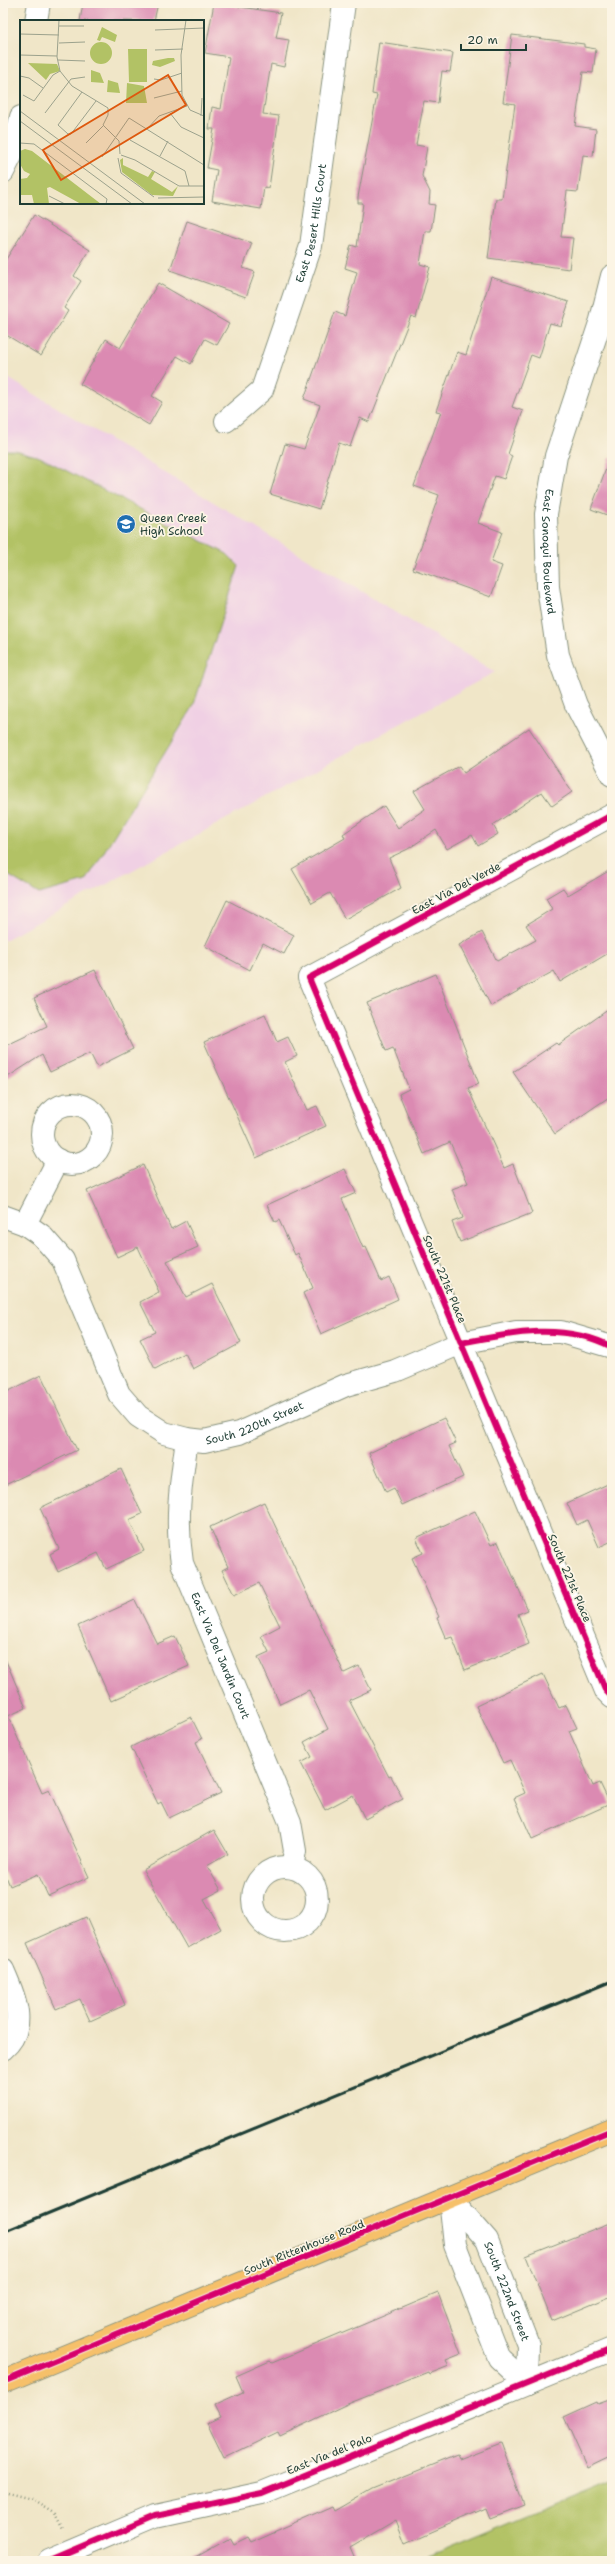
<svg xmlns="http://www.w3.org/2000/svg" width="615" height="2564" viewBox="0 0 615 2564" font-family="'Shantell Sans',sans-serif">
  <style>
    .built { fill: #f0d0e4 }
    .green { fill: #b2c265; stroke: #68804c }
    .building { fill: #db8ab2 }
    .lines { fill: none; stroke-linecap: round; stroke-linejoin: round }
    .minor-casing { stroke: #88927e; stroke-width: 24 }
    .major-casing { stroke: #88927e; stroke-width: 24 }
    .path { stroke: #88927e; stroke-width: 2.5; stroke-dasharray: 1 3; stroke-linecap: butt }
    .minor { stroke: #fff; stroke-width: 22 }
    .major { stroke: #f6c06b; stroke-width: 22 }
    .rail { stroke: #1f3d34; stroke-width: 3 }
    .cycleway-casing { stroke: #fcf5e5; stroke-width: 8 }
    .cycleway { stroke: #d6006c; stroke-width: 6 }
    .labels { text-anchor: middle; stroke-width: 3.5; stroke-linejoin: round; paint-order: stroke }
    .street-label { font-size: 11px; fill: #1f3d34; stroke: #fcf5e5 }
    .poi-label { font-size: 11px; fill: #1f3d34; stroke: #fcf5e5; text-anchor: start }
    .inset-road { fill: none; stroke: #9ca28d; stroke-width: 1 }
    .view { fill: #de580e; fill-opacity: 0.15; stroke: #de580e; stroke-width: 2 }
    .inset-edge { fill: none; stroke: #1f3d34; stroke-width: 2 }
  </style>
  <rect width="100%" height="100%" fill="#fcf5e5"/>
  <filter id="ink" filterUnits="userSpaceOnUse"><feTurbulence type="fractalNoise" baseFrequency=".025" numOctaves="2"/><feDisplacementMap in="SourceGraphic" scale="8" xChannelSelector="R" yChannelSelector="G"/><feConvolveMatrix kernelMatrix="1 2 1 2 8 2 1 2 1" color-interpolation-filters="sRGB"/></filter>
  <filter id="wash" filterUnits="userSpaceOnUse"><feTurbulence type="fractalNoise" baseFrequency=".012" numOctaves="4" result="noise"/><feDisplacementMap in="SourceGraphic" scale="16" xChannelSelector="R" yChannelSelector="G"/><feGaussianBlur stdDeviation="0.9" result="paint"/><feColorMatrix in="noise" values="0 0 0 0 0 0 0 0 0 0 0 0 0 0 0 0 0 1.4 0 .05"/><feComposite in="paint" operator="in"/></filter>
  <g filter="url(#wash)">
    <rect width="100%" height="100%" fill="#f0e6c8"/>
    <path class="built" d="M3 375 495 672 3 941Z"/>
    <g class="green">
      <path d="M3 450H15L40 457 227 554 239 566 193 707 86 881 39 894 3 872Z"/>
      <path d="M612 2480V2561H418Z"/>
    </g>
    <g id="blocks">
      <g class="building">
        <path d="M83 3H158L154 21H80Z"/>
        <path d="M214 3 281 13 276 38 289 40 284 67 271 64 263 114 279 116 269 188 264 187 261 209 212 201 217 170 207 168 214 129H209L212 107 221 109 229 57 205 53Z"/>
        <path d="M512 35 584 44V47L596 49 593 73 583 72 575 126 596 129 593 156 583 155 578 192 567 191 561 237 573 238 569 269 488 258 496 199H502L515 104 503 102Z"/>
        <path d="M379 42 453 53 450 72 442 71 438 103 424 101 416 145 427 147 422 176 430 192 429 204 435 205 431 231H425L420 264 430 267 416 318 411 316 369 422 360 418 350 447 339 443 319 509 270 494 285 444 304 449 320 405 304 399 335 312 345 316 357 272 345 268 351 245 357 247 363 203H358V197L377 95 372 94Z"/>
        <path d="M34 215 90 250 74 276 81 281 64 308 68 311 41 356 3 333V264Z"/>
        <path d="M187 221 252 243 243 268 255 272 246 297 170 270Z"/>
        <path d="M491 277 569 302 561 326 550 323 539 358 531 355 512 407 523 411 508 454 512 456 504 479 495 476 478 523 502 532 491 562 502 566 491 597 413 569 439 495 414 486 441 412 436 411 457 352 466 355Z"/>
        <path d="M158 283 229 324 217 345 205 339 191 364 177 356 152 396 162 402 149 425 80 384 106 339 120 348Z"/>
        <path d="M610 458H612V517L591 509Z"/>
        <path d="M529 728 572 792 552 806 542 792 493 825 498 834 478 846 472 835 447 849 436 830 408 849 389 858 401 888 345 919 330 893 312 903 292 869 345 838 343 834 384 806 398 828 425 809 414 791 459 766 464 773Z"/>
        <path d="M612 869V951L560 982 554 971 491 1006 459 945 482 932 497 961 536 940 526 925 552 909 546 898 563 888 568 895Z"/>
        <path d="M227 900 294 935 284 954 263 943 250 970 205 946Z"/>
        <path d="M95 970 133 1049 97 1067 90 1053 50 1072 42 1055 3 1080V1047L47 1026 34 998Z"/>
        <path d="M436 974 479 1084 468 1088 504 1168 513 1164 532 1213 460 1242 452 1222 463 1218 452 1189 468 1183 450 1142 424 1154 399 1094 409 1089 393 1048 386 1051 367 1003Z"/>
        <path d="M612 1007V1095L555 1134 513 1072 556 1043 558 1045Z"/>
        <path d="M265 1014 277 1042 288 1037 297 1056 285 1062 307 1110 317 1106 326 1126 256 1158 204 1042Z"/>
        <path d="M143 1165 171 1229 186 1221 198 1247 167 1261 186 1297 212 1284 241 1343 193 1369 185 1353 155 1369 140 1339 155 1332 140 1302 159 1292 138 1247 117 1257 87 1191Z"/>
        <path d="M345 1169 356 1193 342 1199 363 1248 366 1247 381 1281 389 1277 398 1299 321 1334 303 1293 313 1288 298 1253 295 1255 279 1220 275 1222 267 1205Z"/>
        <path d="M41 1375 77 1450 3 1486V1394Z"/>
        <path d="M444 1418 456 1443 449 1446 463 1477 402 1505 394 1488 386 1492 369 1453Z"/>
        <path d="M121 1469 142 1514 129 1520 144 1551 106 1569 98 1553 58 1572 50 1554 59 1549 40 1508Z"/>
        <path d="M612 1482V1541L599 1547 587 1520 577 1525 567 1503Z"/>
        <path d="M264 1502 344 1673 359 1666 371 1690 349 1700 389 1777 391 1776 403 1799 365 1819 353 1795 325 1810 301 1763 312 1757 304 1742 328 1729 309 1690 280 1704 258 1657 269 1652 261 1636 280 1626 259 1583 234 1595 222 1570 228 1567 210 1527Z"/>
        <path d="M475 1511 491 1545 498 1542 528 1610 518 1614 529 1644 465 1670 452 1637 446 1639 437 1618 439 1617 412 1558 423 1553 416 1538Z"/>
        <path d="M135 1600 157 1644 175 1636 189 1666 111 1701 78 1626Z"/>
        <path d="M3 1654 26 1708 8 1716 42 1793 49 1790 89 1877 48 1896 38 1874 10 1886 3 1869Z"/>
        <path d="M543 1674 559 1708 566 1705 577 1728 569 1731 593 1786 600 1783 610 1804 532 1839 514 1798 525 1793 510 1760 503 1763 476 1706Z"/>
        <path d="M191 1717 202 1739 196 1742 221 1793 169 1818 161 1802 158 1804 131 1747Z"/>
        <path d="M214 1830 228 1854 207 1866 221 1890 204 1899 221 1929 187 1948 143 1870Z"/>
        <path d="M86 1917 125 2005 90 2021 80 1999 56 2009 27 1943Z"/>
        <path d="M612 2222V2296L552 2321 526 2256Z"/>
        <path d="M438 2293 461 2354 446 2360 449 2366 429 2374 428 2372 345 2405 280 2436 278 2432 224 2458 207 2423 220 2417 214 2405 243 2392 236 2376 270 2361 272 2363Z"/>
        <path d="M612 2399V2456L587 2468 564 2417 597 2402 598 2404Z"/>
        <path d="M501 2443 524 2505 490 2518 486 2508 405 2543 396 2520 350 2547 356 2561H189L230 2538 234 2545 248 2538 251 2543 332 2507 334 2511 372 2489 457 2455 459 2459Z"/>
      </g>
    </g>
  </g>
  <g filter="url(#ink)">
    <use href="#blocks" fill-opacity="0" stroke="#88927e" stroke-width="1"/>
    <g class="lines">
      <defs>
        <g id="minor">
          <path d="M36 21 39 3"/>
          <path d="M3 172 13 152 21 117"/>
          <path id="s1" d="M612 276 601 320 556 456 546 514 548 587 558 655 576 705 612 775"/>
          <path id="s2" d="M226 421 262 390 311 246 344 3"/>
          <path d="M612 815 309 978 606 1691 612 1697"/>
          <circle cx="72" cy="1134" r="30"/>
          <path id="s3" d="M3 1216 25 1224 41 1235 63 1260 119 1394 138 1416 164 1433 187 1439 204 1441 239 1433 346 1385 395 1371 461 1343 516 1332H561L612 1347"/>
          <path d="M25 1224 58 1160"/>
          <path id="s4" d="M187 1439C181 1483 175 1518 182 1563L290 1822 295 1851 292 1867"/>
          <circle cx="285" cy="1899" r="32"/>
          <path d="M3 1970C14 1995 29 2027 3 2049"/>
          <path id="s5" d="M450 2198 487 2240 528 2345 527 2384"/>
          <path d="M450 2198 455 2245 499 2358 527 2384"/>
          <path d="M49 2561 155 2516 262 2493 612 2349"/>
        </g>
        <path id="major" d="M3 2382 612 2130"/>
      </defs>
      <use href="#minor" class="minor-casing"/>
      <use href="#major" class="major-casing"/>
      <path class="path" d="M3 2492 32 2499 55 2513 64 2530"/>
      <use href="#minor" class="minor"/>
      <use href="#major" class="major"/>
      <path class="rail" d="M3 2232 612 1981"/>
      <defs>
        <g id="cycleway">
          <path d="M612 815 309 978 606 1691 612 1697"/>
          <path d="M461 1343C511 1333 564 1322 612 1347"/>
          <path d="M3 2382 612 2130"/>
          <path d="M49 2561 155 2516 262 2493 612 2349"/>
        </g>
      </defs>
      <use href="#cycleway" class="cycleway-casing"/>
      <use href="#cycleway" class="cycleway"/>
    </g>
  </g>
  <defs>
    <symbol id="school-disc" viewBox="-11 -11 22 22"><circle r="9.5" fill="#1f6fb2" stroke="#fcf5e5"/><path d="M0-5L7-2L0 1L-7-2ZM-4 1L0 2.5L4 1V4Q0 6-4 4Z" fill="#fff"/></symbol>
  </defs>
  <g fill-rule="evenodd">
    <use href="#school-disc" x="115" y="513" width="22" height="22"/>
  </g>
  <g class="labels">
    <g class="street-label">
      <text dy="4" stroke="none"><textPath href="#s2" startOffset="222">East Desert Hills Court</textPath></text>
      <text dy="4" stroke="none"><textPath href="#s1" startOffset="285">East Sonoqui Boulevard</textPath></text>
      <text transform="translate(456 888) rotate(-28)" y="4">East Via Del Verde</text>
      <text transform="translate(445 1279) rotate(67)" y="4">South 221st Place</text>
      <text dy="4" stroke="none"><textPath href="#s3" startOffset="376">South 220th Street</textPath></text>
      <text transform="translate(570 1578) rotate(67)" y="4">South 221st Place</text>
      <text dy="4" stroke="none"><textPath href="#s4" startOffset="225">East Via Del Jardin Court</textPath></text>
      <text transform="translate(304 2247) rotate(-22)" y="4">South Rittenhouse Road</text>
      <text dy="4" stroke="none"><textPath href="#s5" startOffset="111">South 222nd Street</textPath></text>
      <text transform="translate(329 2454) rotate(-22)" y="4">East Via del Palo</text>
    </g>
    <g class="poi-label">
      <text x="140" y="522">Queen Creek<tspan x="140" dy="13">High School</tspan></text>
    </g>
  </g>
  <g transform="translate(20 20)">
    <rect width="184" height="184" fill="#f0e6c8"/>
    <path d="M82 7 97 15 95 22 82 17 80 21 77 20ZM70 33a11 11 0 1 1 22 0a11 11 0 1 1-22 0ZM108 29H127V62H109ZM148 38H154L155 41 140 47 132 45 133 41ZM8 43 37 44 40 51 30 54 26 60ZM71 50 80 53 84 63 71 62ZM88 60 98 63 100 73 87 72ZM107 63 124 66 127 83H106ZM5 129 12 131 81 184H61L30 167 27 168 29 184H14L12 175H0V159L7 158 10 154 4 151 0 144V131ZM103 138V145L128 157 132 151 135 152 131 159 152 172 158 166 153 176 132 175 102 152 100 140Z" fill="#b2c265"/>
    <path class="inset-road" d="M39 0 37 37 40 51 52 66 88 88V95L83 105 99 121 100 134M166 0 161 35 162 75 170 90 184 96M39 6H64M135 10 184 8M0 14 39 15M39 23 65 22M135 30 163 29M0 35 37 36M38 40 65 41M0 56 9 58 23 68M134 59 141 60 162 53M62 72 38 105 48 114H51L76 81M3 75 14 81 33 55 40 51M134 78 162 71M0 91 125 184M25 93 51 59 65 57M150 93 161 107 184 118M181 96 182 78M0 101 112 184M127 109 139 96 167 86M110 120 165 151 169 166M0 123 14 124 87 179 86 184M66 123 83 106M101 135 115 140 159 166H184M140 136 148 121M82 137 109 98 184 145M98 138 101 153 134 177M29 176 45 184M138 178 184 177"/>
    <path class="view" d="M148 55 166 85 41 160 23 130Z"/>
    <rect width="184" height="184" class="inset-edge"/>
  </g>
  <rect width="615" height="2564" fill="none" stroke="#fcf5e5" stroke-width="16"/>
  <path d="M461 44v6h65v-6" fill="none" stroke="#1f3d34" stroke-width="2"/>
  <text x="467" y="44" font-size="12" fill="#1f3d34" stroke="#fcf5e5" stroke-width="3" paint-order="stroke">20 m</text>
</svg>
